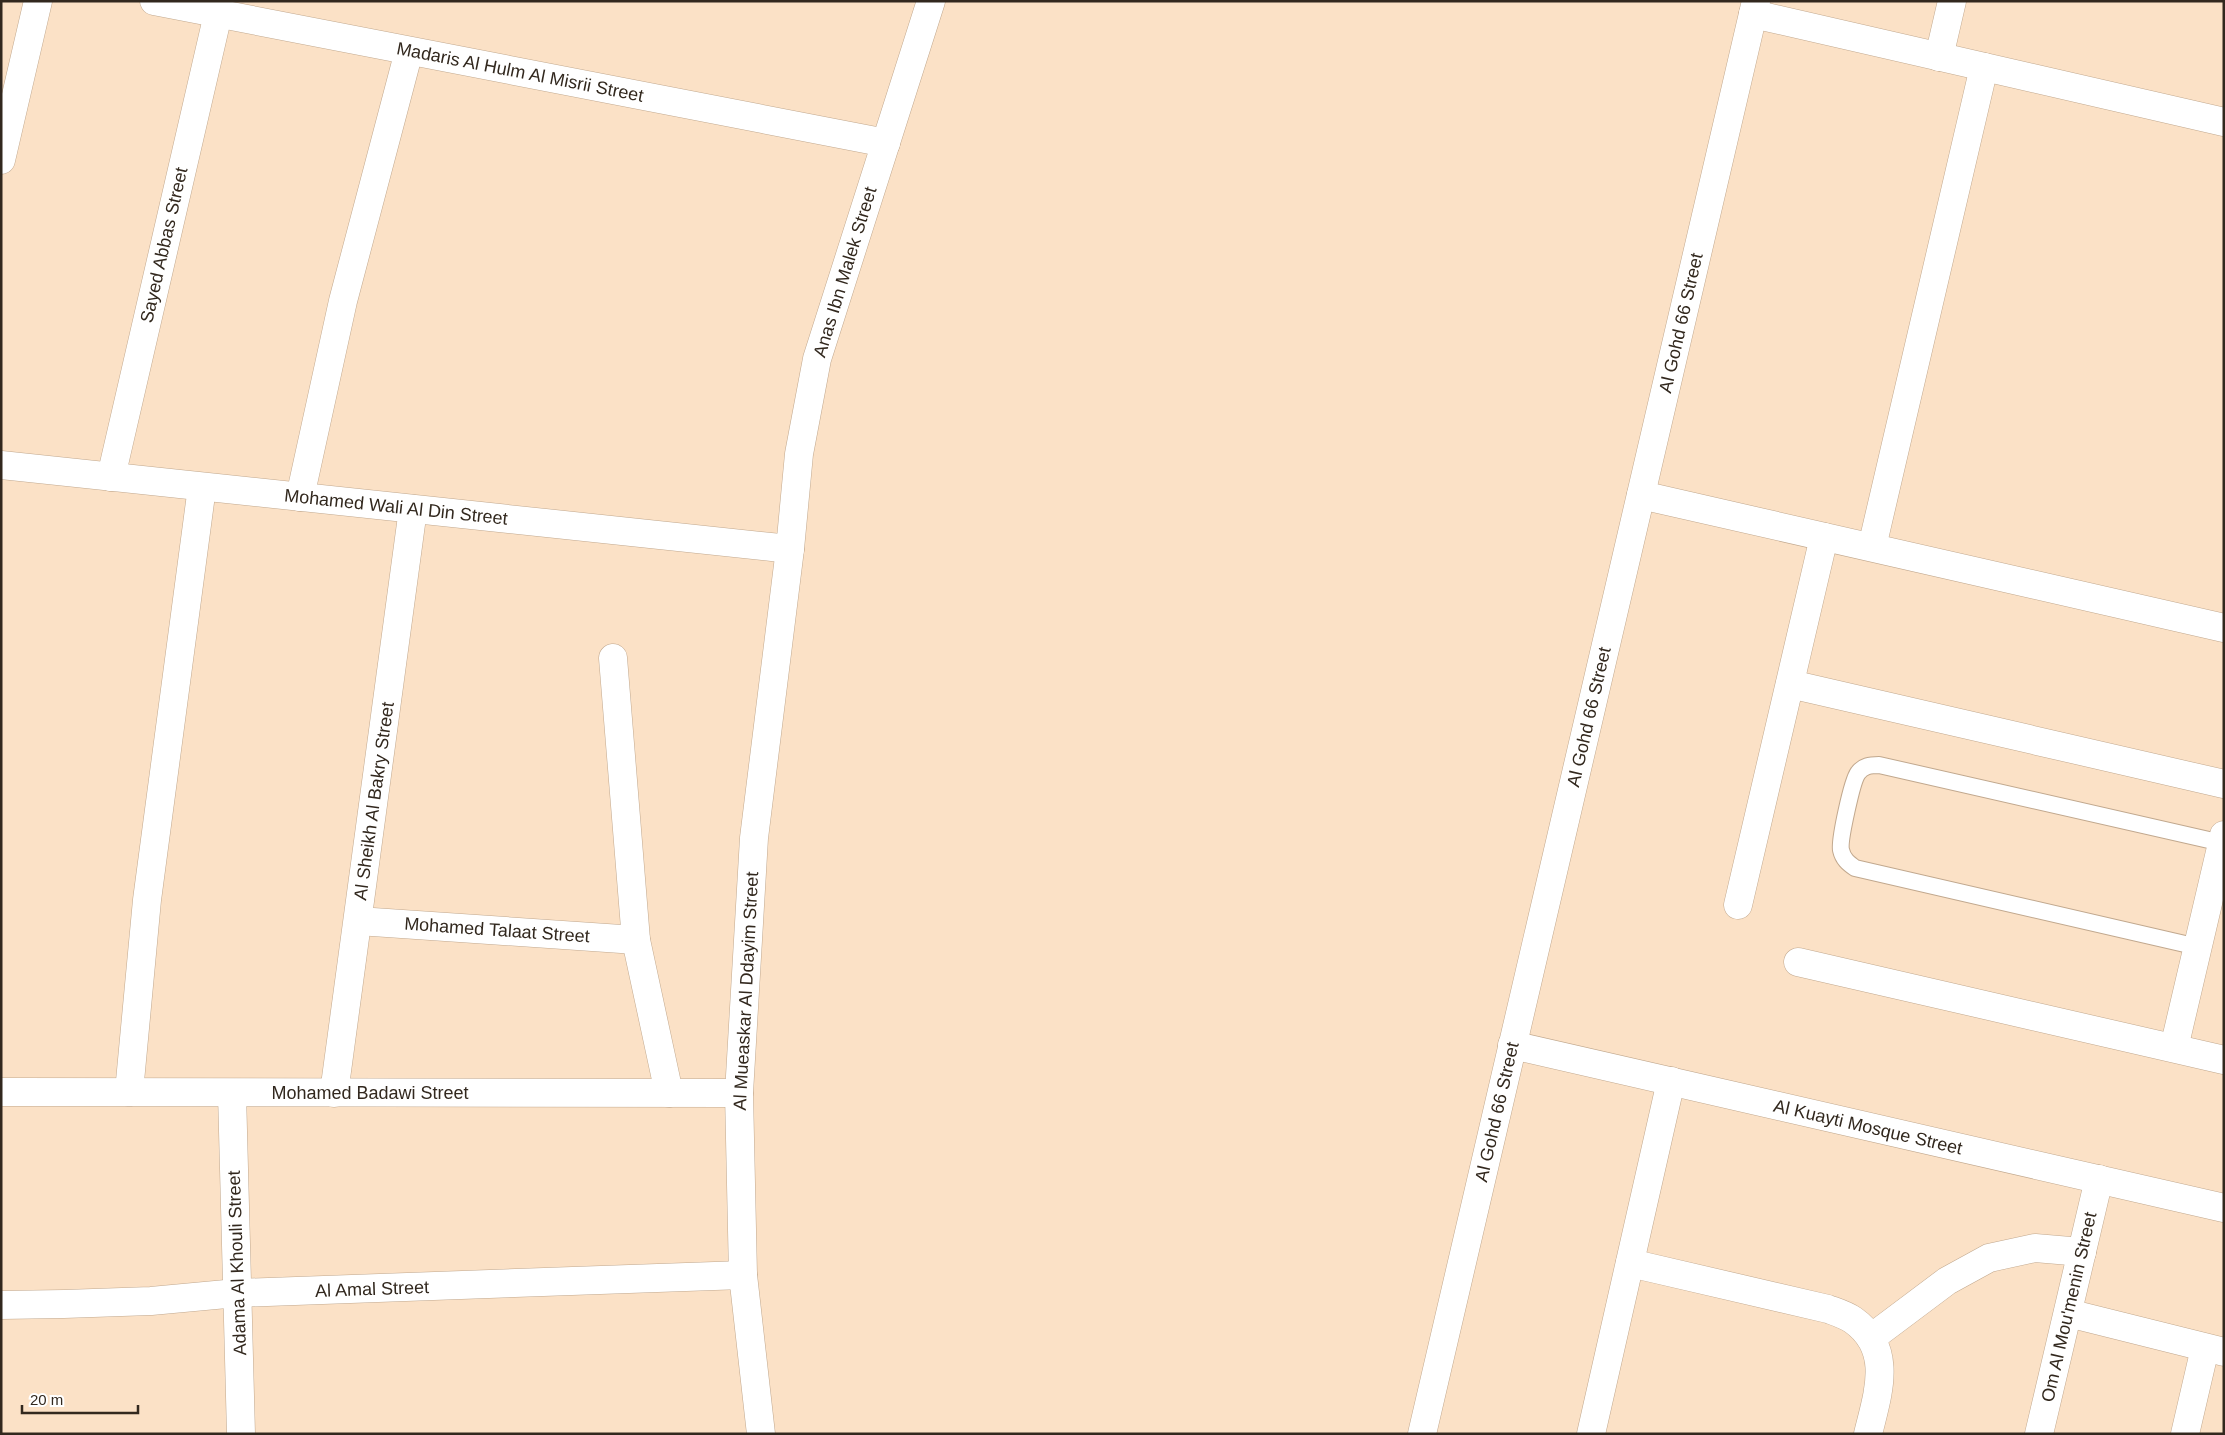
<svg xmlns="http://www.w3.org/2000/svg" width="2225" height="1435" viewBox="0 0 2225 1435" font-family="Helvetica,sans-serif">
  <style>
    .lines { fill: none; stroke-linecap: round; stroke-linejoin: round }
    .service-casing { stroke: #c1a88e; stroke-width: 18 }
    .minor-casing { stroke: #c1a88e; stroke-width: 29 }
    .service { stroke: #fff; stroke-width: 16 }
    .minor { stroke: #fff; stroke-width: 28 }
    .labels { text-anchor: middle; stroke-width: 4; stroke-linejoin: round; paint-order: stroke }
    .street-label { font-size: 18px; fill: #32281e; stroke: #fff }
  </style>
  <rect width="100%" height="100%" fill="#fbe1c6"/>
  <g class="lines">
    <defs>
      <path id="service" d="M2198 947 1855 868C1848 863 1843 859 1841 850 1839 841 1852 781 1858 773 1863 766 1870 765 1879 765L2222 843"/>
      <g id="minor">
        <path d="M154 1 886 143"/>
        <path d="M1753 14 2224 122"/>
        <path d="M1939 57 1952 1"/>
        <path d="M1 160 38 1"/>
        <path d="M1 465 790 549"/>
        <path d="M111 477 218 14"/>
        <path d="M1641 495 2224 628"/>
        <path d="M300 497 343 301 409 51"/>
        <path d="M1872 547 1984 67"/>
        <path d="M613 658 636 940 669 1093"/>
        <path d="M1790 684 2224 784"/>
        <path d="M1738 905 1824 537"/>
        <path d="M358 921 636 940"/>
        <path d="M1798 962 2224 1060"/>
        <path d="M1512 1045 2224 1208"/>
        <path d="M2174 1048 2224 835"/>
        <path d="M1 1092 739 1093"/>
        <path d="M129 1092 147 900 202 487"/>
        <path d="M232 1093 241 1434"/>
        <path d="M334 1093 413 509"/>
        <path d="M1630 1263 1828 1309C1836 1312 1846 1315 1853 1320 1894 1349 1878 1393 1868 1434"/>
        <path d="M1 1305 64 1304 151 1301 237 1293 743 1275"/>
        <path d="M2068 1313 2224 1352"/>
        <path d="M1871 1338 1947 1281 1989 1258 2035 1248 2082 1252"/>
        <path d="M761 1434 743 1275 739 1093 754 838 790 549 799 454 817 359 931 1"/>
        <path d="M1422 1434 1756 1"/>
        <path d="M1591 1434 1671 1081"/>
        <path d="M2039 1434 2099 1179"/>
        <path d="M2185 1434 2205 1348"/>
      </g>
    </defs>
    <use href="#service" class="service-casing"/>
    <use href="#minor" class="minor-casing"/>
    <use href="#service" class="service"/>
    <use href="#minor" class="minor"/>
  </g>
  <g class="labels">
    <g class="street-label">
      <text transform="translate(520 72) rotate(11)" y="6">Madaris Al Hulm Al Misrii Street</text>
      <text transform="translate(164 245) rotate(-77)" y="6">Sayed Abbas Street</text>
      <text transform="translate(845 272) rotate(-73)" y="6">Anas Ibn Malek Street</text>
      <text transform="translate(1681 323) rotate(-77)" y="6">Al Gohd 66 Street</text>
      <text transform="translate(396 507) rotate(6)" y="6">Mohamed Wali Al Din Street</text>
      <text transform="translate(1589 717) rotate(-77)" y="6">Al Gohd 66 Street</text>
      <text transform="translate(374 801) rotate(-82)" y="6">Al Sheikh Al Bakry Street</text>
      <text transform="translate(497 930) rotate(4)" y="6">Mohamed Talaat Street</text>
      <text transform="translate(746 991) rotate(-87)" y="6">Al Mueaskar Al Ddayim Street</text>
      <text x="370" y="1099">Mohamed Badawi Street</text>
      <text transform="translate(1497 1112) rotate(-77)" y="6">Al Gohd 66 Street</text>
      <text transform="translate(1868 1127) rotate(13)" y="6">Al Kuayti Mosque Street</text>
      <text transform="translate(237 1263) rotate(-92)" y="6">Adama Al Khouli Street</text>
      <text transform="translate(372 1289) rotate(-2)" y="6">Al Amal Street</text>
      <text transform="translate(2069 1307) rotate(-77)" y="6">Om Al Mou'menin Street</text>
    </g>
  </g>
  <rect width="2225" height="1435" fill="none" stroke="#32281e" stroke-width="5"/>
  <path d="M22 1405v8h116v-8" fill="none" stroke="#32281e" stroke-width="2.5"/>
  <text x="30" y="1405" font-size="15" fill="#32281e" stroke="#ffffff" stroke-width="4" paint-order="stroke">20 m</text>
</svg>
